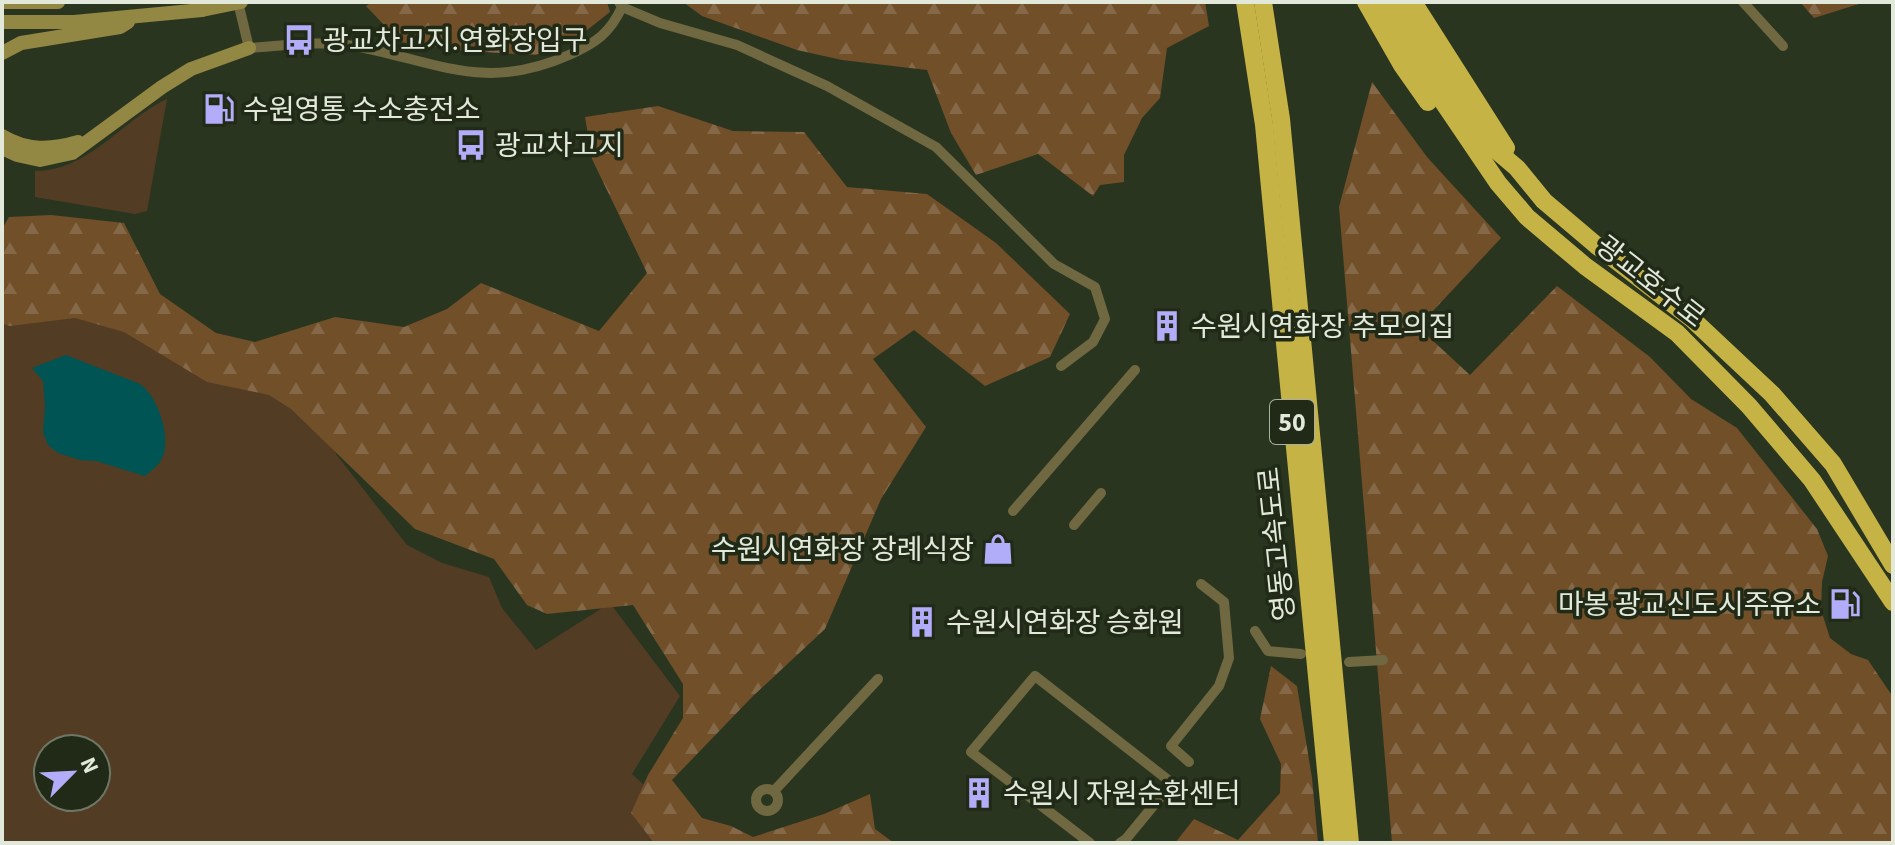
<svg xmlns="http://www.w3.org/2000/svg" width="1895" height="845" viewBox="0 0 1895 845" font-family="'Source Sans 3','Noto Sans KR',sans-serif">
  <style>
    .green { fill: #523c23; fill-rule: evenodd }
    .forest { fill: url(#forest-firs) }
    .water { fill: #005453 }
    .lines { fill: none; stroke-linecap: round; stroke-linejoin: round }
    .street { stroke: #6f6840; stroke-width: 10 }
    .secondary { stroke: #938744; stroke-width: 14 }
    .highway { stroke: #c6b346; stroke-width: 18 }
    .secondary-bridge { stroke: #938744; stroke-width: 14 }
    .labels { text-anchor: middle; stroke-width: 7; stroke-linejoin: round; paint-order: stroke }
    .shield { fill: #202a16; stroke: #a8b0a0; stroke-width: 2 }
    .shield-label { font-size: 26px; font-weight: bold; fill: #e2e9db }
    .poi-label { font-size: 28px; fill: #e2e9db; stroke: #202a16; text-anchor: start }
    .street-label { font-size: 28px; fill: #e2e9db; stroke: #202a16 }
  </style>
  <defs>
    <pattern id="forest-firs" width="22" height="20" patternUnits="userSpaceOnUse" patternTransform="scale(2)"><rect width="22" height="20" fill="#704f29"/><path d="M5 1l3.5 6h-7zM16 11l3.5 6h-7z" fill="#846847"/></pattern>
  </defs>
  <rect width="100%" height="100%" fill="#2a3520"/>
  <g class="green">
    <path d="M167 99 147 211 135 214 35 197V171C89 171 122 120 167 99Z"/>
    <path d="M2 262 314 410 336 454 407 545 442 563 489 577 502 608 536 650 610 603 680 696 632 774 708 843H2ZM48 749H96V797H48Z"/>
  </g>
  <g class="forest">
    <path d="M372 2H607L610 12 577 38 536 55 466 51 400 42 366 6Z"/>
    <path d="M683 2H1205L1209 26 1167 48 1160 98 1142 118 1124 155V182L1100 185 1093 196 1038 154 976 175 951 133 927 70 842 60 797 50 702 16Z"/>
    <path d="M1800 2H1865L1814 18Z"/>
    <path d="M1372 82 1427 157 1501 238 1418 327 1470 375 1557 286 1650 357 1691 399 1737 428 1817 529 1828 556 1822 582 1821 610 1830 638 1851 654 1868 660 1893 697V843H1392L1339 207Z"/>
    <path d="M658 106 733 131 804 132 847 187 927 194 996 243 1070 314 1050 357 985 386 914 330 873 359 926 427 881 499 825 629 753 696 672 780 702 818 731 826 753 837 824 814 870 794 875 829 894 843H654L631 813 648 775 683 718V684L633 605 547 614 527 605 494 559 415 529 291 409 269 395 207 382 124 332 75 318 10 326 2 324V229L9 217 51 215 124 223 160 294 216 333 255 342 335 317 404 327 447 309 481 283 599 331 647 273 592 159 585 117Z"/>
    <path d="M1271 666 1297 686 1312 778 1318 843H1175L1194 819 1238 840 1280 793 1281 764 1260 719Z"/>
  </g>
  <path class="water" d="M66 355 140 384C158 396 174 442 160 462 156 467 150 472 145 476L96 461 80 460 58 453 48 445 43 432 45 406 43 381 32 368Z"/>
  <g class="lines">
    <g class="street">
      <path d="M238 2 249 48C283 46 320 40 354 46 437 61 483 93 569 55 596 43 610 33 622 7"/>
      <path d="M619 2 622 7 660 23 737 45 827 86 936 147 1054 264 1095 287 1105 319 1093 342 1061 366"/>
      <path d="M1743 2 1783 46"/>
      <path d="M1013 511 1135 370"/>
      <path d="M1074 525 1101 493"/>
      <path d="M1255 631 1268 651 1301 654"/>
      <path d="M1349 662 1383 660"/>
      <path d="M1189 762 1171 746 1219 686 1229 658 1224 602 1201 584"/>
      <circle cx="767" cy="800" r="11"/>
      <path d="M774 791 878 679"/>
      <path d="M1090 843 971 752 1035 676 1172 783 1126 839 1120 843"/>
    </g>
    <g class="secondary">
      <path d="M2 2H58"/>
      <path d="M2 22H74L202 10"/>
      <path d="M2 53 21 43 120 27 128 22"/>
      <path d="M2 136C27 151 51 150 78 142"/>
      <path d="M2 148 17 155 40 160 72 153 162 87 191 69 249 48"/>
    </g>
    <g class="highway">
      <path d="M1245 2 1264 125 1333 843"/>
      <path d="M1263 2 1281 119 1350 843"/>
      <path d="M1366 2 1402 65 1428 102"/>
      <path d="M1381 2 1412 56 1498 183 1527 217 1585 266 1677 333 1749 406 1812 480 1893 602"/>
      <path d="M1397 2 1421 44 1490 145 1517 168 1544 201 1596 245 1691 318 1772 394 1833 464 1893 565"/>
      <path d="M1413 2 1506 148"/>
    </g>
    <path class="secondary-bridge" d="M202 10 241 2"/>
  </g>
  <defs>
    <symbol id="bus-bare" viewBox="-9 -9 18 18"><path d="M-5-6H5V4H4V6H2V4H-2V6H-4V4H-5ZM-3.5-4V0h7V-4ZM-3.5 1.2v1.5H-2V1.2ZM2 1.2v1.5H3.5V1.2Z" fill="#b2adf9" stroke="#202a16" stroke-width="2.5" paint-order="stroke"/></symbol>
    <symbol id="fuel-bare" viewBox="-9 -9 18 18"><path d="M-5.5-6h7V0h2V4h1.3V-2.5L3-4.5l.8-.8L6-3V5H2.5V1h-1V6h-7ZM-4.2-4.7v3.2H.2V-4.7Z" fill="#b2adf9" stroke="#202a16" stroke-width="2.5" paint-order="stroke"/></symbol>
    <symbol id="building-bare" viewBox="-9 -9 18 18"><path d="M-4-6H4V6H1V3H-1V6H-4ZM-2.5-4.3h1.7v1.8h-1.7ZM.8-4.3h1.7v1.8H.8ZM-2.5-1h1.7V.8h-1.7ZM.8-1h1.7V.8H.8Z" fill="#b2adf9" stroke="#202a16" stroke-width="2.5" paint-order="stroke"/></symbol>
    <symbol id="shop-bare" viewBox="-9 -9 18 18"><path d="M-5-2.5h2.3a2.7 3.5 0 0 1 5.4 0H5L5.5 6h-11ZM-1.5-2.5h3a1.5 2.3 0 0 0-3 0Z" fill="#b2adf9" stroke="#202a16" stroke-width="2.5" paint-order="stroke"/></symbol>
  </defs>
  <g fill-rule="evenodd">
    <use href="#bus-bare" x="277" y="18" width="44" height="44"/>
    <use href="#fuel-bare" x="197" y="87" width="44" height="44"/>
    <use href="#bus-bare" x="449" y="123" width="44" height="44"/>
    <use href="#building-bare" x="1145" y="304" width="44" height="44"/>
    <use href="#shop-bare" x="976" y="527" width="44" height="44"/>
    <use href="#fuel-bare" x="1823" y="582" width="44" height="44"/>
    <use href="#building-bare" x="900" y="600" width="44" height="44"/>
    <use href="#building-bare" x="957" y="771" width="44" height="44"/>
  </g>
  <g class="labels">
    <rect class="shield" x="1270" y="400" width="44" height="44" rx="6"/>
    <g class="shield-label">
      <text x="1292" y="431">50</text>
    </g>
    <g class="poi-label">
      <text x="323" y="50">광교차고지.연화장입구</text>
      <text x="243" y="119">수원영통 수소충전소</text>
      <text x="495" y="155">광교차고지</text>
      <text x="1191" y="336">수원시연화장 추모의집</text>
      <text x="974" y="559" text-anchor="end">수원시연화장 장례식장</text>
      <text x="1821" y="614" text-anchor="end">마봉 광교신도시주유소</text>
      <text x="946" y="632">수원시연화장 승화원</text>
      <text x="1003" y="803">수원시 자원순환센터</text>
    </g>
    <g class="street-label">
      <text transform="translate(1651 281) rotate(38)" y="10">광교호수로</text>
      <text transform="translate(1276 544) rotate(-96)" y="10">영동고속도로</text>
    </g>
  </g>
  <rect width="1895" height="845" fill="none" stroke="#e2e9db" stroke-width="8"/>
  <g transform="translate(72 773) rotate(66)"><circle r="38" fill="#202a16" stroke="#6e7665" stroke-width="2"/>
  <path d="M0-6L14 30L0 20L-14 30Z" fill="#b2adf9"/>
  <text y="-12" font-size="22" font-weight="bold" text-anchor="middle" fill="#e2e9db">N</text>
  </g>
</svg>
